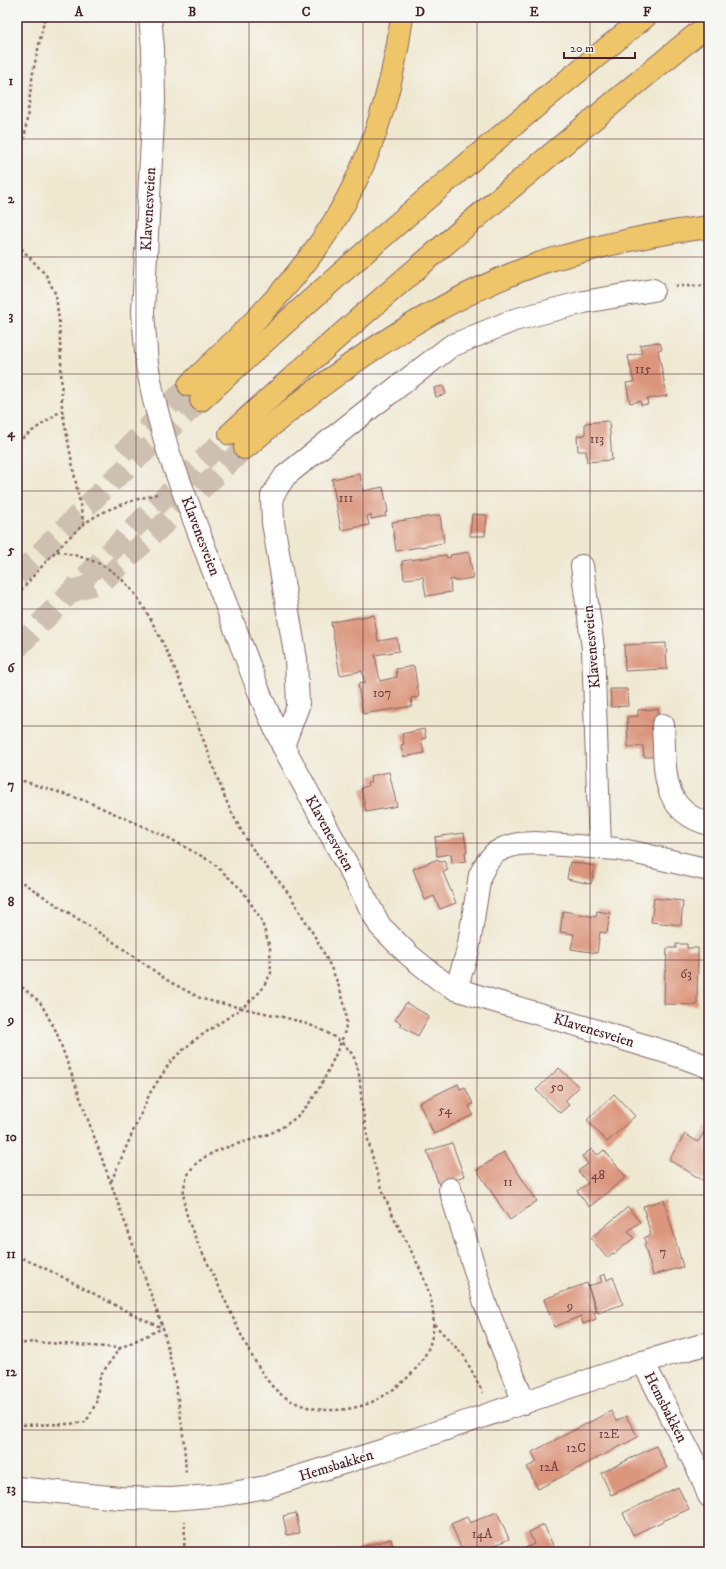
<svg xmlns="http://www.w3.org/2000/svg" width="726" height="1569" viewBox="0 0 726 1569" font-family="'IM FELL DW Pica',serif">
  <style>
    .building { fill: #db967d }
    .lines { fill: none; stroke-linecap: round; stroke-linejoin: round }
    .highway-tunnel { stroke: #cec0b0; stroke-width: 22; stroke-dasharray: 22 11; stroke-linecap: butt }
    .minor-casing { stroke: #846565; stroke-width: 24 }
    .highway-casing { stroke: #846565; stroke-width: 24 }
    .path { stroke: #846565; stroke-width: 2.5; stroke-dasharray: 3 3; stroke-linecap: butt }
    .minor { stroke: #fff; stroke-width: 22 }
    .highway { stroke: #eec569; stroke-width: 22 }
    .grid { fill: none; stroke: #4a1f2b; stroke-width: 1; stroke-opacity: 0.55 }
    .labels { text-anchor: middle; stroke-width: 3; stroke-linejoin: round; paint-order: stroke }
    .number-label { font-size: 13px; fill: #6e3d40 }
    .street-label { font-size: 15px; fill: #4a1f2b; stroke: #f6f6f2 }
    .neatline { fill: none; stroke: #4a1f2b; stroke-width: 1.5 }
    .grid-label { font-size: 13px; text-anchor: middle; font-weight: bold; fill: #4a1f2b }
  </style>
  <rect width="100%" height="100%" fill="#f6f6f2"/>
  <filter id="ink" filterUnits="userSpaceOnUse"><feTurbulence type="fractalNoise" baseFrequency=".025" numOctaves="2"/><feDisplacementMap in="SourceGraphic" scale="8" xChannelSelector="R" yChannelSelector="G"/><feConvolveMatrix kernelMatrix="1 2 1 2 8 2 1 2 1" color-interpolation-filters="sRGB"/></filter>
  <filter id="wash" filterUnits="userSpaceOnUse"><feTurbulence type="fractalNoise" baseFrequency=".012" numOctaves="4" result="noise"/><feDisplacementMap in="SourceGraphic" scale="16" xChannelSelector="R" yChannelSelector="G"/><feGaussianBlur stdDeviation="0.9" result="paint"/><feColorMatrix in="noise" values="0 0 0 0 0 0 0 0 0 0 0 0 0 0 0 0 0 1.4 0 .05"/><feComposite in="paint" operator="in"/></filter>
  <g filter="url(#wash)">
    <rect width="100%" height="100%" fill="#efe8d1"/>
    <g id="blocks">
      <g class="building">
        <path d="M658 342V344L660 343 662 349 658 350 667 396 647 399 648 404 641 405 640 401 630 403 626 383 634 382 628 356 642 353 640 345Z"/>
        <path d="M443 386 446 394 436 397 434 388Z"/>
        <path d="M609 421 612 460 587 462 586 451H578L577 436 585 435V423Z"/>
        <path d="M360 474 363 491 383 487 388 512 385 513 386 516 371 519V515L367 516 369 525 341 530 332 479Z"/>
        <path d="M472 514 487 515 485 536H470Z"/>
        <path d="M440 515 444 543 396 551 392 522Z"/>
        <path d="M469 552 473 578 454 581V579L450 580 451 592 426 596 423 577 404 579 402 561 446 555 447 558 451 557 450 555Z"/>
        <path d="M374 615 378 641 397 638 399 651 375 655 380 681 397 677 396 669 414 666 419 697 411 698 412 706 363 714 358 684 365 683 362 671 340 675 331 622Z"/>
        <path d="M666 643 667 669 625 671 624 645Z"/>
        <path d="M610 689H627L628 706 611 707Z"/>
        <path d="M658 709 662 757H644L643 746 628 747 627 717 638 716V710Z"/>
        <path d="M424 729 426 738 421 739 424 753 403 757 401 745 404 744 402 734Z"/>
        <path d="M389 772 397 806 366 812 361 788 368 786 367 783 371 782 370 776Z"/>
        <path d="M464 833 467 852H465L466 861 452 863 451 854 437 856 435 837Z"/>
        <path d="M438 859 439 862 444 860 448 870 443 872 456 903 440 909 434 896 425 900 413 869Z"/>
        <path d="M570 862 595 866 591 884 567 879Z"/>
        <path d="M654 898 683 901 681 925 651 922Z"/>
        <path d="M563 911 596 917 597 911 610 913 607 933 600 932 597 953 571 949 574 934 560 932Z"/>
        <path d="M676 944H687V948H698L697 1005 664 1004 665 970H666L667 948H676Z"/>
        <path d="M406 1003 429 1016 418 1036 400 1025 401 1023 395 1020Z"/>
        <path d="M559 1068 579 1087 565 1101 569 1105 560 1113 536 1090Z"/>
        <path d="M458 1084 460 1089 465 1087 473 1104 469 1106 473 1115 434 1134 419 1103Z"/>
        <path d="M614 1094 635 1116 607 1142 587 1120Z"/>
        <path d="M709 1124V1184L669 1160 685 1134 698 1142Z"/>
        <path d="M452 1143 464 1176 439 1185 427 1151Z"/>
        <path d="M592 1149 598 1155 604 1150 626 1177 589 1207 577 1191 588 1183 578 1171 588 1164 582 1156Z"/>
        <path d="M504 1152 537 1201 510 1220 477 1170Z"/>
        <path d="M664 1200 683 1267 653 1275 644 1244H646L644 1238 651 1235 643 1206Z"/>
        <path d="M628 1207 640 1222 628 1231 634 1238 614 1254 613 1253 607 1258 591 1238Z"/>
        <path d="M605 1274 607 1280 613 1277 623 1304 598 1313 588 1286 602 1282 600 1276Z"/>
        <path d="M587 1283 596 1312 594 1313 596 1319 583 1324 581 1316 554 1327 544 1299Z"/>
        <path d="M611 1411 616 1421 626 1416 638 1437 538 1489 527 1467 537 1462 532 1452Z"/>
        <path d="M656 1446 667 1468 611 1495 601 1473Z"/>
        <path d="M678 1487 689 1509 633 1535 623 1513Z"/>
        <path d="M497 1512 509 1539 497 1544 501 1552H463L451 1524 467 1517 470 1523Z"/>
        <path d="M296 1513 300 1533 287 1535 283 1516Z"/>
        <path d="M544 1525 556 1552H524L523 1549 534 1544 529 1532Z"/>
        <path d="M391 1539 394 1552H333L345 1548 346 1551Z"/>
      </g>
    </g>
  </g>
  <g filter="url(#ink)">
    <use href="#blocks" fill-opacity="0" stroke="#846565" stroke-width="1"/>
    <g class="lines">
      <g class="highway-tunnel">
        <path d="M123 453 189 385"/>
        <path d="M17 576 111 482 201 400"/>
        <path d="M73 591 103 581 245 448"/>
        <path d="M17 648C86 575 157 504 230 434"/>
      </g>
      <defs>
        <g id="minor">
          <path d="M150 17 153 48 154 101 143 312 147 365 154 400 168 451 261 697 283 746 380 926 409 955 440 980 456 989 487 999 584 1027 682 1057 709 1067"/>
          <path d="M582 566 593 648 600 848"/>
          <path d="M663 725C666 767 658 810 709 824"/>
          <path d="M283 746 298 706 296 659 273 523 272 496 285 476 369 409 451 346 514 320 584 302 653 290"/>
          <path d="M456 989 468 950 480 875 487 862 495 853 504 848 518 844 535 843 617 849 637 853 709 870"/>
          <path d="M450 1189 486 1306 524 1403"/>
          <path d="M643 1362 700 1473 709 1496"/>
          <path d="M17 1488 120 1498 172 1499 222 1495 266 1487 384 1450 643 1362 709 1343"/>
        </g>
        <g id="highway">
          <path d="M189 385C236 340 285 294 322 240 367 175 392 95 402 17"/>
          <path d="M201 400C344 267 493 140 645 17"/>
          <path d="M230 434C385 292 546 157 709 24"/>
          <path d="M245 448C331 373 427 305 535 265 548 260 562 257 576 253 620 241 664 232 709 227"/>
        </g>
      </defs>
      <use href="#minor" class="minor-casing"/>
      <use href="#highway" class="highway-casing"/>
      <g class="path">
        <path d="M17 169 25 134 33 72 45 17"/>
        <path d="M17 244 46 275 56 295 59 322 61 360 62 410 84 525"/>
        <path d="M675 286H709"/>
        <path d="M17 442 62 410"/>
        <path d="M57 551C92 559 111 564 135 594 145 607 152 623 160 637 179 675 193 713 208 752 215 771 221 789 229 807 239 827 250 847 264 864 271 873 279 880 285 889 294 900 300 913 308 925 322 948 349 997 346 1024 345 1035 339 1046 335 1056 321 1086 311 1110 281 1128 248 1148 178 1144 184 1201 187 1226 204 1255 215 1278 230 1310 247 1353 268 1381 290 1411 333 1416 367 1404 385 1397 401 1385 414 1371 462 1316 409 1256 387 1202 381 1187 376 1171 372 1155 367 1139 365 1122 362 1106 360 1088 361 1064 349 1050 325 1022 276 1016 242 1008L193 1041 171 1061 150 1093 110 1184"/>
        <path d="M17 595C38 571 59 545 83 525 104 508 134 500 160 493"/>
        <path d="M17 779 86 801 167 837 212 862 242 890 261 919 270 948 271 973 261 991 242 1008 202 999 170 982 112 941 17 879"/>
        <path d="M17 983 40 1002 56 1031 163 1328C175 1377 184 1425 186 1474"/>
        <path d="M17 1256C67 1276 113 1307 163 1328"/>
        <path d="M434 1324 464 1356 483 1393"/>
        <path d="M17 1344 34 1342 120 1348 163 1328"/>
        <path d="M17 1425 69 1424 86 1422 96 1403 100 1376 120 1348"/>
        <path d="M184 1552 185 1521"/>
      </g>
      <use href="#minor" class="minor"/>
      <use href="#highway" class="highway"/>
    </g>
  </g>
  <path class="grid" d="M136 17V1552M249 17V1552M363 17V1552M477 17V1552M590 17V1552M17 139H709M17 257H709M17 374H709M17 491H709M17 609H709M17 726H709M17 843H709M17 960H709M17 1078H709M17 1195H709M17 1312H709M17 1430H709"/>
  <g class="labels">
    <g class="number-label">
      <text x="643" y="373">115</text>
      <text x="597" y="443">113</text>
      <text x="346" y="502">111</text>
      <text x="382" y="697">107</text>
      <text x="686" y="978">63</text>
      <text x="557" y="1091">50</text>
      <text x="445" y="1114">54</text>
      <text x="598" y="1179">48</text>
      <text x="508" y="1186">11</text>
      <text x="663" y="1256">7</text>
      <text x="570" y="1310">9</text>
      <text x="609" y="1438">12E</text>
      <text x="576" y="1452">12C</text>
      <text x="549" y="1471">12A</text>
      <text x="482" y="1538">14A</text>
    </g>
    <g class="street-label">
      <text transform="translate(148 209) rotate(-87)" y="5">Klavenesveien</text>
      <text transform="translate(201 536) rotate(69)" y="5">Klavenesveien</text>
      <text transform="translate(591 647) rotate(-95)" y="5">Klavenesveien</text>
      <text transform="translate(330 833) rotate(61)" y="5">Klavenesveien</text>
      <text transform="translate(594 1030) rotate(17)" y="5">Klavenesveien</text>
      <text transform="translate(666 1407) rotate(63)" y="5">Hemsbakken</text>
      <text transform="translate(336 1465) rotate(-17)" y="5">Hemsbakken</text>
    </g>
  </g>
  <rect width="726" height="1569" fill="none" stroke="#f6f6f2" stroke-width="44"/>
  <path d="M564 52v6h71v-6" fill="none" stroke="#4a1f2b" stroke-width="2"/>
  <text x="570" y="52" font-size="12" fill="#4a1f2b" stroke="#f6f6f2" stroke-width="3" paint-order="stroke">20 m</text>
  <rect x="22" y="22" width="682" height="1525" class="neatline"/>
  <g class="grid-label">
    <text x="79" y="16">A</text>
    <text x="192" y="16">B</text>
    <text x="306" y="16">C</text>
    <text x="420" y="16">D</text>
    <text x="534" y="16">E</text>
    <text x="647" y="16">F</text>
    <text x="11" y="85">1</text>
    <text x="11" y="203">2</text>
    <text x="11" y="320">3</text>
    <text x="11" y="437">4</text>
    <text x="11" y="554">5</text>
    <text x="11" y="672">6</text>
    <text x="11" y="789">7</text>
    <text x="11" y="906">8</text>
    <text x="11" y="1024">9</text>
    <text x="11" y="1141">10</text>
    <text x="11" y="1258">11</text>
    <text x="11" y="1376">12</text>
    <text x="11" y="1493">13</text>
  </g>
</svg>
